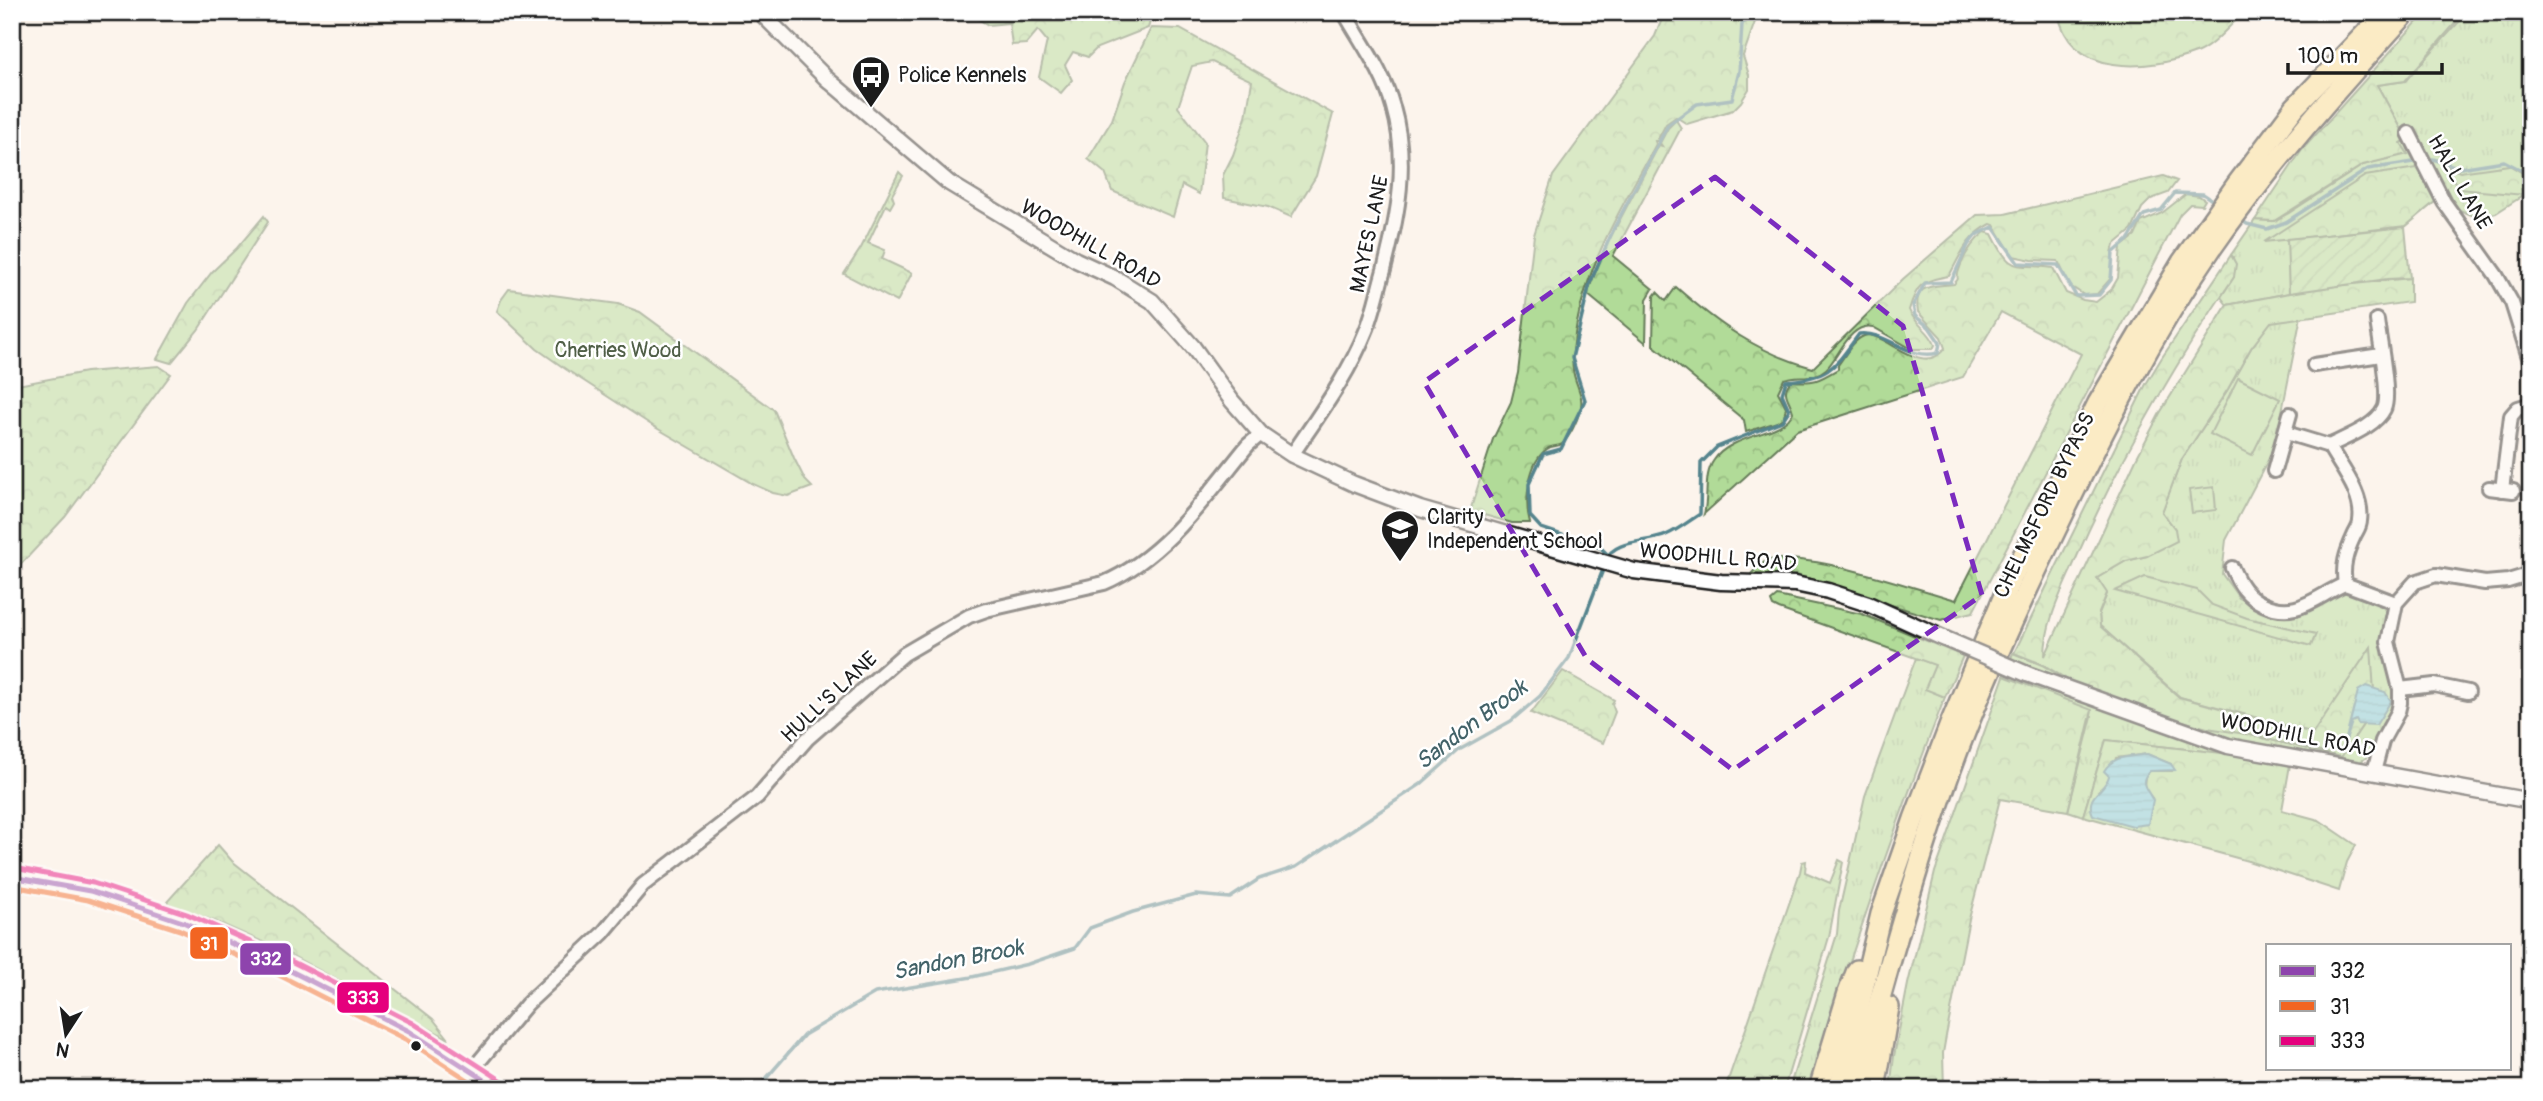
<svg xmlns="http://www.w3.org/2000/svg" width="2543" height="1101" viewBox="0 0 2543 1101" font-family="Pangolin,sans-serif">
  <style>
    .grass { fill: url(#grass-tufts); stroke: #667c5a; stroke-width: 2 }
    .forest { fill: url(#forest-crowns); stroke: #667c5a; stroke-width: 2; fill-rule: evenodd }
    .park { fill: url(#park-dots); stroke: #667c5a; stroke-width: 2 }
    .garden { fill: url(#garden-furrows); stroke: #667c5a; stroke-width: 2 }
    .pitch { fill: #b1db98; stroke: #667c5a; stroke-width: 2 }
    .water { fill: url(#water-rules); stroke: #55848d; stroke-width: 2 }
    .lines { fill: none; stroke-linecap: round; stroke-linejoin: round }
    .stream { stroke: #55848d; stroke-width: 3.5 }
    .minor-casing { stroke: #1c1c1c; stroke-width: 18 }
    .tertiary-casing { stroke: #1c1c1c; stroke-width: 19 }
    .primary-casing { stroke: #1c1c1c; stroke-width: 24 }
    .trunk-casing { stroke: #1c1c1c; stroke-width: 24 }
    .minor { stroke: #fff; stroke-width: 12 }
    .tertiary { stroke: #fff; stroke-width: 14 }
    .primary { stroke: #fbdf96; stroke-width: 19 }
    .trunk { stroke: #fbdf96; stroke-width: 19 }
    .tertiary-bridge-casing { stroke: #1c1c1c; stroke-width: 19; stroke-linecap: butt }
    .tertiary-bridge { stroke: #fff; stroke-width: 14 }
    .bus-1-casing { stroke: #fff; stroke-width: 10 }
    .bus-2-casing { stroke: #fff; stroke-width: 10 }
    .bus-3-casing { stroke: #fff; stroke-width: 10 }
    .bus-1 { stroke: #8e44ad; stroke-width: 5 }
    .bus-2 { stroke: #f26522; stroke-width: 5 }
    .bus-3 { stroke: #e5007d; stroke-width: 5 }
    .marked { fill: none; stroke: #7b2cbf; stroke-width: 5; stroke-dasharray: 14 9; stroke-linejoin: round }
    .bus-dot { fill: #1c1c1c; stroke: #fff; stroke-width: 2.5 }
    .labels { text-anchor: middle; stroke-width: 5; stroke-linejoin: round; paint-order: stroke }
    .poi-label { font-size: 21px; fill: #1c1c1c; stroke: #fff; text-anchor: start }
    .street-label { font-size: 21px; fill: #1c1c1c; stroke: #fff }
    .park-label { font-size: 21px; fill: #505f47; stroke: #fff }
    .water-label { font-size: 23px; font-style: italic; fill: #426268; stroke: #fff }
    .line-badge { stroke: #fff; stroke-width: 2.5 }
    .badge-label { font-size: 19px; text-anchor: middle; font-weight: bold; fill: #fff }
  </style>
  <defs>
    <pattern id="grass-tufts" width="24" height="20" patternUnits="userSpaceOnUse" patternTransform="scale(1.75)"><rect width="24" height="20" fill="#b1db98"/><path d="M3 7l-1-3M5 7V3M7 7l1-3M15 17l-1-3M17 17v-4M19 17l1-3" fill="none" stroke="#98bb82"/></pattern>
    <pattern id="forest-crowns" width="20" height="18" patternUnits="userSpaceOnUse" patternTransform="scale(1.75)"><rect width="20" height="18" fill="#b1db98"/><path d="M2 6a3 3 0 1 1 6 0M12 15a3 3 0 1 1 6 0" fill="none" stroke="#98bb82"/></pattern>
    <pattern id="park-dots" width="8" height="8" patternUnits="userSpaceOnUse" patternTransform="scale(1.75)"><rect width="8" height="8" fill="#b1db98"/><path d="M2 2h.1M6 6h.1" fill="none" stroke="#98bb82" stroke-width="1.8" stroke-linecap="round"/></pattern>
    <pattern id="garden-furrows" width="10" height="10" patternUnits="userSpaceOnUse" patternTransform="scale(1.75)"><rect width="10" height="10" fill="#b1db98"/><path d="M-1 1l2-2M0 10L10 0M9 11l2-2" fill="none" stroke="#98bb82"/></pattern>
    <pattern id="water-rules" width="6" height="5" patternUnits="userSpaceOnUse" patternTransform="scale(1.75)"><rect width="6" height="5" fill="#7bcad9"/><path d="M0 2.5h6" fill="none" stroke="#6aadba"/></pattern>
  </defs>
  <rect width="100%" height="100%" fill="#fcf4ec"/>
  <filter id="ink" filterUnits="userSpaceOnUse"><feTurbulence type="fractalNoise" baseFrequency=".0143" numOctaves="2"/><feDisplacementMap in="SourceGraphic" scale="14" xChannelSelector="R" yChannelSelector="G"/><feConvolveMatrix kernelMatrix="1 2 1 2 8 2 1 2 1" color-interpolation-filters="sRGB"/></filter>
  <g filter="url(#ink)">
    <g class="grass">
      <path d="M2468 12H2531V182H2526L2524 195 2496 213 2478 218 2437 200 2405 227 2288 239 2289 293 2227 305 2221 297 2234 277 2233 257 2231 255 2255 220 2274 221 2289 213 2363 165 2380 160 2407 139 2377 85 2405 81Z"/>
      <path d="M2301 316 2275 447 2226 540 2222 574 2239 598 2274 613 2298 616 2321 600 2343 590 2381 605 2387 612 2382 643 2395 698 2392 712 2375 738 2370 755 2360 762 2294 751 2290 765 2231 754 2106 740 2083 816 2068 811 2092 716 2004 676 2013 653 2042 665 2076 685 2243 733 2341 757 2375 707 2370 649 2314 733 2180 697 2100 626 2099 613 2107 594 2097 578 2126 561 2147 556 2175 529 2162 512 2182 459 2228 389 2251 348 2271 321Z"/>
      <path d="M1916 658 1936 665 1926 689 1945 697C1895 825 1849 956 1811 1089H1789L1837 934 1839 911 1865 796Z"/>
    </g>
    <g class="forest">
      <path d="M967 12H1153L1148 28 1097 48 1088 57 1073 52 1065 65 1072 80 1061 93 1039 77 1047 41 1038 30 1026 44 1012 45 1009 23 988 25Z"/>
      <path d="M1665 12H1765L1756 19 1743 56 1749 75V89L1741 102 1733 110 1687 124 1676 117 1666 124 1657 141H1655L1656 144C1623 205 1586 264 1575 334 1574 346 1571 358 1573 370 1575 385 1585 396 1580 411 1577 421 1570 437 1562 444 1558 447 1552 445 1547 449 1528 462 1524 502 1530 523H1512L1470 511 1493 439 1511 402 1518 373 1534 235 1553 176 1655 36Z"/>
      <path d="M2058 12H2246C2229 24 2216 45 2196 53 2149 71 2069 78 2058 12Z"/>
      <path d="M2426 12H2465L2405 81 2377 85 2407 139 2401 143 2408 154 2363 165 2274 221 2255 220 2302 150Z"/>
      <path d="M1151 28 1180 29 1333 114 1316 176 1291 217 1268 207 1224 198 1223 175 1233 155 1246 117 1252 81 1212 62 1192 66 1178 107 1205 142 1199 194 1182 185 1173 217 1112 191 1105 173 1088 159 1112 120 1125 82Z"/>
      <path d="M1676 120 1681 128 1613 256 1653 289 1647 299 1646 343 1587 294 1604 250 1659 145 1662 146 1660 143 1668 128Z"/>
      <path d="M2509 165 2526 175 2524 195 2459 189 2445 166 2460 172Z"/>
      <path d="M2417 168 2437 200 2406 226 2264 242 2365 176Z"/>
      <path d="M899 172 903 176 892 195 894 201 890 208 886 205 868 243 885 250 882 259 912 273 897 302 844 274 861 248Z"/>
      <path d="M2163 176 2177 181 2168 193 2151 199 2142 208 2132 230 2114 245 2112 253V277L2097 294 2084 295 2070 286 2058 261 2032 260 2013 256 1994 225 1991 224C1967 236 1961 254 1949 276 1922 281 1917 283 1909 310 1915 325 1930 330 1935 345L1933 349H1912L1873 327C1850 322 1839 357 1826 369 1814 380 1798 374 1784 379L1778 392 1786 407 1784 417 1777 422 1746 432 1744 420 1653 345 1654 296 1657 292 1666 301 1676 287C1718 324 1758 353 1813 368L1903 279 1977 215 2005 214Z"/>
      <path d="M2186 194 2199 196 2205 200 2202 205 2190 204 2180 214 1973 612 1941 620 1805 579 1749 576C1755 570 1761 562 1770 560 1814 553 1910 587 1956 600L2081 354 2001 312 1963 377 1797 430 1704 514C1709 497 1703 475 1714 460 1732 433 1784 436 1793 412 1790 399 1780 393 1791 381 1815 383 1818 381 1838 369V365C1845 356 1853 340 1864 336 1883 329 1923 380 1945 348L1941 337 1918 312C1913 282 1934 287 1954 284 1961 275 1956 283 1958 273 1963 257 1972 242 1985 232L1992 234C2013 276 2013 262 2053 268L2066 293 2083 300 2096 302 2111 290 2118 278 2121 247 2135 236 2141 222 2162 213Z"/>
      <path d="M264 216 268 222 198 330 171 363 157 359 188 303 212 272 237 248Z"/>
      <path d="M2231 255 2236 264 2234 277C2175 364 2117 464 2075 561 2062 591 2045 622 2045 656L2136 459 2160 413 2227 305 2316 288 2410 278V302L2271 322 2251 348 2228 389 2182 459 2162 512 2175 529 2177 541 2147 556 2126 561 2097 578 2107 593 2099 613 2100 626 2179 697 2313 733 2371 647 2375 707 2341 757 2246 734 2207 728 2162 715 2076 685 2042 664 2014 653 2146 384 2161 359Z"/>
      <path d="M509 289 618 304 640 312 774 410 794 458 805 480 812 487 788 496 773 493 753 484 653 426 567 370 537 349 497 311 501 300Z"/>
      <path d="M159 366 171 374 65 517 12 574V386L86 372Z"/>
      <path d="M2145 577 2197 590 2212 605 2247 618 2316 634 2311 646 2115 591Z"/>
      <path d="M1777 596 1862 614 1963 656 1945 697 1925 689 1935 665 1779 609 1773 606 1771 601Z"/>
      <path d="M1563 671 1614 700 1612 704 1615 712 1603 743 1531 713Z"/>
      <path d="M2004 676 2092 710 2068 811 2000 799 1969 919 1946 1036 1943 1053 1944 1089H1890L1894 1056 1908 984 1935 872Z"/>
      <path d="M2106 740 2231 754 2290 765 2282 810 2319 820 2356 845 2347 862 2339 891 2248 861 2083 816ZM2147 754 2171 764 2172 771H2150L2145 776 2144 788 2152 798 2099 790 2109 782 2116 758Z"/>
      <path d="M218 845 232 861 433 1019 449 1039 281 950 217 922 166 903Z"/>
      <path d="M1839 860 1843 862 1829 937 1784 1089H1725L1800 872 1802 862 1806 861 1805 872 1830 883Z"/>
    </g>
    <path class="park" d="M2214 487 2216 510 2192 513 2189 490Z"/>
    <path class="garden" d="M2405 227 2410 278 2387 279 2289 293 2287 239Z"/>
    <path class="pitch" d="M2238 378 2280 399 2252 455 2210 434Z"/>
    <g class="water">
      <path d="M2366 686 2385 692 2391 701 2376 725 2358 724 2356 720 2352 722 2343 750 2358 691Z"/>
      <path d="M2147 754 2171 764 2175 770 2150 771C2137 783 2148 789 2153 801L2148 824 2133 826 2093 815C2084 795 2105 792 2109 776L2104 771C2114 754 2130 758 2147 754Z"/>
    </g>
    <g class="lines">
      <g class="stream">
        <path d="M2241 220 2247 224 2267 229 2286 222 2368 169 2433 159 2460 168 2504 161 2525 172H2531"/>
        <path d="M1608 555 1601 548 1541 528 1530 516 1529 484 1543 454 1561 449 1585 400 1572 358 1590 283 1614 228 1668 125 1697 104 1732 99 1739 72 1742 24 1754 12"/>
        <path d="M1606 560C1613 539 1649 543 1666 535 1678 530 1689 521 1700 514L1701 463 1717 447 1782 421 1789 410 1782 394 1786 381C1830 378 1834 368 1859 334 1888 331 1908 361 1938 353L1940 343 1929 327 1915 316 1913 305 1925 283 1951 282 1968 245 1976 235 1993 227 2018 263 2058 265 2076 296 2099 295 2111 280 2113 253 2128 240 2144 215 2161 210 2175 193 2203 194 2215 202"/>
        <path d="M757 1089 804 1035 875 993 972 977 1028 964 1075 948 1090 928 1133 912 1196 895 1230 898 1259 879 1296 867 1421 784 1459 750 1511 721 1540 696 1569 658 1604 567"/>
      </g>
      <defs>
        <g id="minor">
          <path d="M2409 133 2444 202 2496 275 2512 303 2531 364"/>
          <path d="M2377 320C2379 338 2391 395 2384 409 2375 427 2346 437 2329 446 2341 468 2364 494 2360 521 2360 527 2356 531 2354 536 2346 553 2342 566 2345 584L2396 603"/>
          <path d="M2314 365 2381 355"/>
          <path d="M2286 433 2329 446"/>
          <path d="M1292 455C1318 416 1348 376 1366 331 1374 312 1378 290 1384 270 1398 216 1409 162 1393 107 1384 73 1361 42 1344 12"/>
          <path d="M2274 471 2290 414"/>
          <path d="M2489 488 2513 491"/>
          <path d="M2502 490 2511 416 2518 408 2531 404"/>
          <path d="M2232 568C2239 584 2247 597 2263 604 2297 620 2316 596 2345 584"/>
          <path d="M2400 689 2434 685 2468 692"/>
          <path d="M2374 772 2382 741 2398 712 2400 703V689L2388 642 2396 603 2415 582 2436 575 2485 583 2508 581 2531 574"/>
          <path d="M472 1070 527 1004 603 933 643 885 757 797 807 739 904 654 969 616 986 610 1104 583C1165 557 1207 495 1248 445L1261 434"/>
        </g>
        <g id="tertiary">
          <path d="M760 12 827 79 949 183 1076 260 1115 278 1152 301 1193 347 1232 401 1261 434 1292 455 1354 484 1420 509 1634 571 1721 582 1795 584 1828 591 1868 604 1943 638"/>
          <path d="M2027 674 2228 746 2531 801"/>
        </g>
        <path id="primary" d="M12 877 90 891 183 922 273 962 409 1031 499 1089"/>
        <g id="trunk">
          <path d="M1819 1089 1848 993 1857 970"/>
          <path d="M1839 1089 1881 914 1914 819 1951 722 2008 586 2098 403 2182 262 2237 184 2295 107 2386 12"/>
          <path d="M1856 1089C1865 1049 1877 1010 1888 970 1912 887 1936 804 1968 725 1996 654 2029 585 2062 517 2106 425 2153 333 2211 249 2270 164 2338 88 2407 12"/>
          <path d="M1875 1089 1889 1007"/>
        </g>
      </defs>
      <use href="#minor" class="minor-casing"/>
      <use href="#tertiary" class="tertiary-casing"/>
      <use href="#primary" class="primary-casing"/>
      <use href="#trunk" class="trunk-casing"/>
      <use href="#minor" class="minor"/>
      <use href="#tertiary" class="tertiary"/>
      <use href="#primary" class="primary"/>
      <use href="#trunk" class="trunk"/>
      <defs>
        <path id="tertiary-bridge" d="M1943 638 2027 674"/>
      </defs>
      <use href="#tertiary-bridge" class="tertiary-bridge-casing"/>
      <use href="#tertiary-bridge" class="tertiary-bridge"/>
      <defs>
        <path id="bus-1" d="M12 877 90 891 183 922 273 962 409 1031 499 1089"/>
        <path id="bus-2" d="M12 886 88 900 180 930 269 970 405 1039 482 1089"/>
        <path id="bus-3" d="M14 868 93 883 187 914 277 954 413 1023 504 1082"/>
      </defs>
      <use href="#bus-1" class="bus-1-casing"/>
      <use href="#bus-2" class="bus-2-casing"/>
      <use href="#bus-3" class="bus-3-casing"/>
      <use href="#bus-1" class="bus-1"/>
      <use href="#bus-2" class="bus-2"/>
      <use href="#bus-3" class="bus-3"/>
    </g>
  </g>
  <path d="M0 0H2543V1101H0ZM1715 177 1903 326 1982 595 1733 770 1587 659 1424 382Z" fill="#fcf4ec" fill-opacity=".55" fill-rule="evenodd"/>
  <path class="marked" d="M1715 177 1903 326 1982 595 1733 770 1587 659 1424 382Z"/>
  <defs>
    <symbol id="bus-pin" viewBox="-11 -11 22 30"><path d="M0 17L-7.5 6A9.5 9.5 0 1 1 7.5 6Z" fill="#1c1c1c" stroke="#fff"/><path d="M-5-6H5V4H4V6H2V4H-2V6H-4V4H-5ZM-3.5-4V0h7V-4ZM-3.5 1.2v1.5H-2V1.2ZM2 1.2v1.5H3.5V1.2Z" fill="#fff"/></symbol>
    <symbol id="school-pin" viewBox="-11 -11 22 30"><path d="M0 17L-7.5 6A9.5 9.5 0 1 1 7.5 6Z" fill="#1c1c1c" stroke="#fff"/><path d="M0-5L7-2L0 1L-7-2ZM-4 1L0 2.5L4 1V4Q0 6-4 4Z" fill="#fff"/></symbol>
  </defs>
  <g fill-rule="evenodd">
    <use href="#bus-pin" x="849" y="53" width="44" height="60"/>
    <use href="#school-pin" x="1378" y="507" width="44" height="60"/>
  </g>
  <circle class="bus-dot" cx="416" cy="1046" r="6"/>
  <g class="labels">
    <g class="poi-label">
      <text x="898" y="82">Police Kennels</text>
      <text x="1427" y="524">Clarity<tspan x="1427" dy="24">Independent School</tspan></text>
    </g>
    <g class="street-label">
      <text transform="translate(2460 182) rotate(60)" y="7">HALL LANE</text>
      <text transform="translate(1369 234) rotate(-78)" y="7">MAYES LANE</text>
      <text transform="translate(1091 244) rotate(30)" y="7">WOODHILL ROAD</text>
      <text transform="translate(2044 505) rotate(-64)" y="7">CHELMSFORD BYPASS</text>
      <text transform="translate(1718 557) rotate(5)" y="7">WOODHILL ROAD</text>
      <text transform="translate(829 697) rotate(-43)" y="7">HULL'S LANE</text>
      <text transform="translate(2298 735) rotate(11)" y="7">WOODHILL ROAD</text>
    </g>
    <g class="park-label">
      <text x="618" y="357">Cherries Wood</text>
    </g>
    <g class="water-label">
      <text transform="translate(1471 724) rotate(-37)" y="8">Sandon Brook</text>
      <text transform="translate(958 959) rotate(-11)" y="8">Sandon Brook</text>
    </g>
  </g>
  <g class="line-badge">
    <rect x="189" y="926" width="40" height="34" rx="7" fill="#f26522"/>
    <rect x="239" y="942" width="53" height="34" rx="7" fill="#8e44ad"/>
    <rect x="336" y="981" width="54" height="33" rx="7" fill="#e5007d"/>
  </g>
  <g class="badge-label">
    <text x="209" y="950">31</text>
    <text x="266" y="965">332</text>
    <text x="363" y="1004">333</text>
  </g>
  <rect width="2543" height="1101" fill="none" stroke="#fff" stroke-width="42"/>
  <rect x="21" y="21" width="2501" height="1059" fill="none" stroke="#1c1c1c" stroke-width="2.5" filter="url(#ink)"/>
  <rect x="2266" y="944" width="245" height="126" fill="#ffffff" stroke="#a4a4a4" stroke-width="2"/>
  <rect x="2280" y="966" width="35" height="10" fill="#8e44ad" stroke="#a4a4a4" stroke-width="2"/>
  <text x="2330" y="978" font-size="21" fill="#1c1c1c">332</text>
  <rect x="2280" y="1001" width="35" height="10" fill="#f26522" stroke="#a4a4a4" stroke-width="2"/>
  <text x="2330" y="1014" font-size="21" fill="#1c1c1c">31</text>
  <rect x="2280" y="1036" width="35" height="10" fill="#e5007d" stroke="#a4a4a4" stroke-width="2"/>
  <text x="2330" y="1048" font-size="21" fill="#1c1c1c">333</text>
  <g transform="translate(66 1034) rotate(192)" stroke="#ffffff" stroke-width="5" paint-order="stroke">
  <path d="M0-5L12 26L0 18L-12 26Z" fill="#1c1c1c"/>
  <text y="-10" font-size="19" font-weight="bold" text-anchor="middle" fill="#1c1c1c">N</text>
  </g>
  <path d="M2288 63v10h154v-10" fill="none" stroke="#1c1c1c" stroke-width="3.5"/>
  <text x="2298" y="63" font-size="21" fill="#1c1c1c" stroke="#ffffff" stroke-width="5" paint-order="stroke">100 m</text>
</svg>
